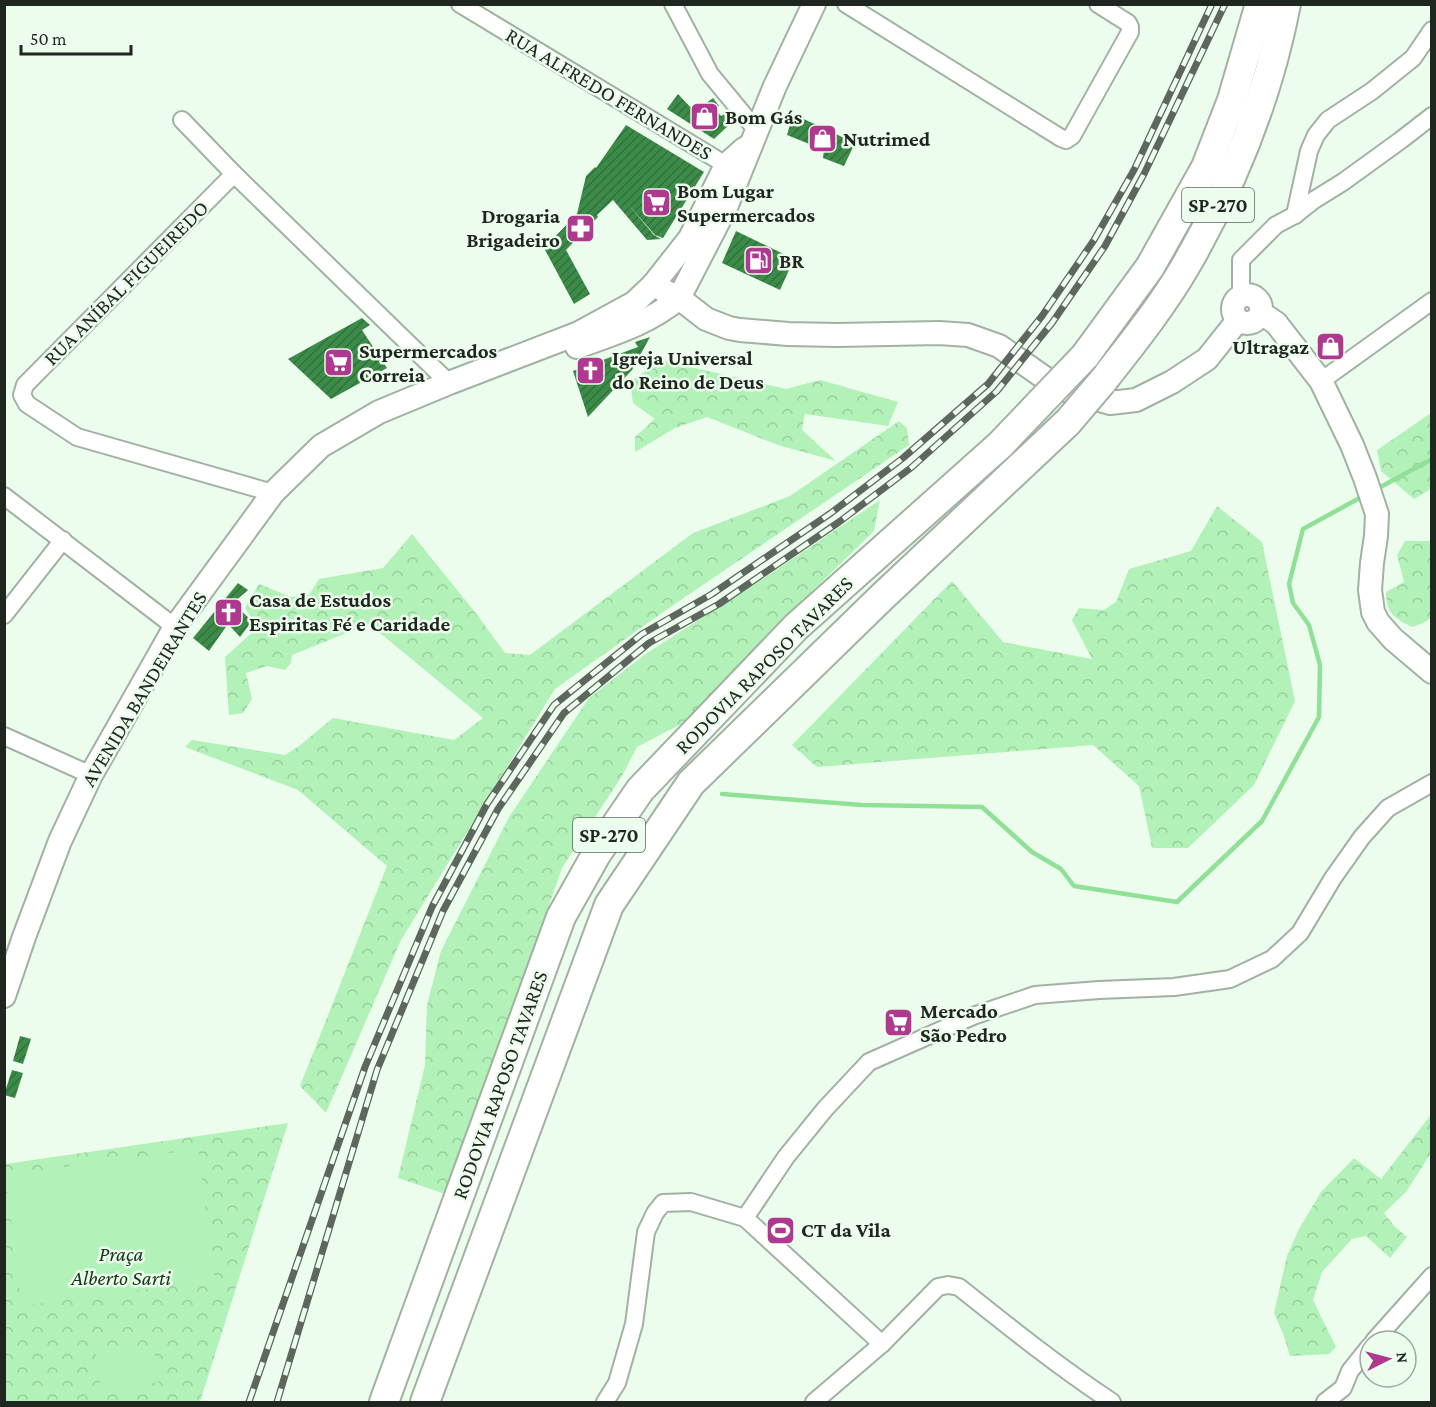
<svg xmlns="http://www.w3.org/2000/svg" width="1436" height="1407" viewBox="0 0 1436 1407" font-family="'Crimson Pro',serif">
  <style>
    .forest { fill: url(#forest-crowns) }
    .pitch { fill: #b2f1b7 }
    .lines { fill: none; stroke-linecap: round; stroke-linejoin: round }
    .stream { stroke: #90e098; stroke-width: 4.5 }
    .building { fill: url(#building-hatch) }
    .street-casing { stroke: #a1b1a2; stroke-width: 20 }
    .secondary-casing { stroke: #a1b1a2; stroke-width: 26 }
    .highway-casing { stroke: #a1b1a2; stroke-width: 32 }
    .street { stroke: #fff; stroke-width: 16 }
    .secondary { stroke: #fff; stroke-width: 22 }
    .highway { stroke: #fff; stroke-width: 28 }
    .rail-casing { stroke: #5e675e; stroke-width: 7 }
    .rail { stroke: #edfded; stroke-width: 4.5; stroke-dasharray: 14; stroke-linecap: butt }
    .highway-bridge-casing { stroke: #a1b1a2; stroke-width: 32; stroke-linecap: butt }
    .highway-bridge { stroke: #fff; stroke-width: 28 }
    .labels { text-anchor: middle; stroke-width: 5; stroke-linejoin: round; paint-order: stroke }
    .shield { fill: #edfded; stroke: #5d665d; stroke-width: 1.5 }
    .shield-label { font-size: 20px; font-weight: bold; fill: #1f251f }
    .street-label { font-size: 21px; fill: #1f251f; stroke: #edfded }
    .poi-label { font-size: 21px; font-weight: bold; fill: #1f251f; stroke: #edfded; text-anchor: start }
    .park-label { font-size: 21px; font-style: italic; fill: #143519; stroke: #edfded }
  </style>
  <defs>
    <pattern id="forest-crowns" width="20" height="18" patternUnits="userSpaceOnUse" patternTransform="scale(1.5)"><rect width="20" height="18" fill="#b2f1b7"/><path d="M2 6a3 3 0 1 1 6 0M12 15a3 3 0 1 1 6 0" fill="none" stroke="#99ce9d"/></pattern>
    <pattern id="building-hatch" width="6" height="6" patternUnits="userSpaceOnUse" patternTransform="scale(1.5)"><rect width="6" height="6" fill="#3c8b48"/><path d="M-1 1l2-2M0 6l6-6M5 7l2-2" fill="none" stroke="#32713b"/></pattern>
  </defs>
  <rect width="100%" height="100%" fill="#edfded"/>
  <g class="forest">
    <path d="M661 360 786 389 820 380 898 402 888 426 805 414 802 430 836 461 778 445 707 417 675 428 635 452V437L655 419 633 403 630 382Z"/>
    <path d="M1431 413V489L1414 499 1381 471 1377 450Z"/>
    <path d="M899 421 907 428 909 445 666 610 555 689 401 940 326 1113 300 1086 387 866 298 790 185 747 192 740 285 755 299 746 333 718 454 740 483 718 369 624 292 655 291 663 285 670 267 666 246 673 252 699 243 713 229 715 225 657 253 632V620L245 608 259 584 291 597 309 595 319 579 383 568 412 534 478 616 505 653 530 655 693 533 790 496Z"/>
    <path d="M880 500 874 531 761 641 687 721 637 747 622 776 562 868 448 1195 398 1178 425 1065 427 1005 441 951 509 817 589 698 647 653 764 578Z"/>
    <path d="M1217 506 1262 542 1295 701 1254 785 1188 848H1152L1139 786 1093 745 817 767 792 745 952 581 1003 642 1092 659 1072 620 1079 608 1104 610 1116 602 1129 569 1191 551Z"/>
    <path d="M1405 541H1431V618L1423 623 1412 627C1394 618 1386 613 1386 592L1404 582 1397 555Z"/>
    <path d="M1431 1112V1153L1406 1192 1384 1213 1395 1227 1407 1237 1390 1258 1366 1236 1352 1239 1322 1272 1313 1300 1336 1347 1329 1354 1290 1356 1284 1336 1274 1313 1287 1256 1299 1229 1321 1192 1354 1158 1381 1179 1430 1116Z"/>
    <path d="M288 1123 200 1402H5V1164Z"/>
  </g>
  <g class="pitch">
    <path d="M198 1149 215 1280 22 1306 5 1175Z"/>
    <path d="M153 1345 159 1382 101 1391 96 1354Z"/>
  </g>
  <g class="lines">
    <g class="stream">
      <path d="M1375 490 1432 459"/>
      <path d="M722 794 862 805 982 807 1032 852 1061 869 1074 886 1177 902 1262 821 1319 717 1320 665 1309 625 1293 603 1289 584 1303 529 1365 495"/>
    </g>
  </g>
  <g class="building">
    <path d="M678 94 695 112 713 98 719 106 714 108 721 116 725 114 729 118V125L714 139 667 109Z"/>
    <path d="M793 114 855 143 844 166 823 158 824 150 787 135Z"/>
    <path d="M626 125 704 172 663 238 655 235 626 202 654 235 661 239 647 240 613 200 597 215 598 217 566 250 590 294 574 304 544 248 577 214 586 176 595 167 596 168Z"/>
    <path d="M736 231 794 259 780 290 722 263Z"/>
    <path d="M362 318 370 325 362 330 387 368 331 399 288 359Z"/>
    <path d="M650 337 632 370 588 417 573 371 638 347 635 342Z"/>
    <path d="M238 583 248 590 233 603 252 621 240 637 228 624 209 651 193 638Z"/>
    <path d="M20 1036 31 1039 23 1064 13 1061Z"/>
    <path d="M12 1070 23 1073 15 1098 4 1095Z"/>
  </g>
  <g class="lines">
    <defs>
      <g id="street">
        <path d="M460 4 726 165"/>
        <path d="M673 4 710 74 757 131"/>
        <path d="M846 4 1061 138 1066 140 1072 136 1130 32V27L1128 23 1098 4"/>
        <path d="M182 120 234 174 449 383"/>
        <path d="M234 174 25 385 22 395 27 404 77 437 273 493"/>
        <path d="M1295 215 1309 151 1316 135 1328 120 1372 91 1413 58 1432 30"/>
        <path d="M1241 296V260L1276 225 1295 215 1314 200 1343 182 1401 140 1432 116"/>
        <path d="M1321 381 1432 301"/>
        <path d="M4 496 175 627"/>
        <path d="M4 615 63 540"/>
        <path d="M4 736 91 775"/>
        <path d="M745 1218 882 1344 814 1402"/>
        <path d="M1374 1341 1432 1276"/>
        <path d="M882 1344 938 1287 948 1285 959 1287C1009 1327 1059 1367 1112 1402"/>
        <path d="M605 1402 617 1383 634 1324 646 1232 655 1213 663 1203 691 1202 745 1218 786 1157 825 1109 869 1062 973 1016 1035 995 1099 990 1174 987 1230 979 1272 959 1300 933 1333 878 1362 837 1388 808 1432 783"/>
        <path d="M1325 1402 1343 1388 1350 1371 1370 1346"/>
      </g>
      <g id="secondary">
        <path d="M653 285 679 298 706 319 729 328 740 330 788 334 837 335 939 333 968 335 999 346 1059 388 1110 403 1136 400 1172 382 1207 359 1238 320"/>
        <circle cx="1247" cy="309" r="14"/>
        <path d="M1261 313 1276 323 1321 381 1352 445 1365 478 1377 514 1376 536 1372 563 1370 590 1373 612 1378 622 1393 639 1432 672"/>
        <path d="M577 347C613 334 650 323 679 298L726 207 775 86 814 4"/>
        <path d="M4 996 24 937 60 841 91 775 175 627 273 493 321 446 379 412 449 383 579 333 634 303 653 285 690 238 726 165 744 149 751 145"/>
      </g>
      <g id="highway">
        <path d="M1085 356 1150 267 1206 167 1232 100 1260 4"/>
        <path d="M1102 382C1131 345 1161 308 1185 267 1232 186 1268 97 1286 4"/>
        <path d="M384 1402 561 917 597 853 640 790 796 627 1000 445 1040 403"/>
        <path d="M425 1402 609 905 691 783 882 597 1068 422"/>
      </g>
    </defs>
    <use href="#street" class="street-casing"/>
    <use href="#secondary" class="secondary-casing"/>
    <use href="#highway" class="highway-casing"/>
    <use href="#street" class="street"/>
    <use href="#secondary" class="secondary"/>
    <use href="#highway" class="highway"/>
    <defs>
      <g id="rail">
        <path d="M249 1402 365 1067 432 907 487 804 554 705 642 634 712 594 831 513 903 458 988 384 1042 316 1094 240 1134 170 1212 4"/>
        <path d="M277 1402 377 1070 443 911 498 809 564 713 649 643 719 604 839 522 912 467 997 391 1052 323 1105 246 1144 174 1225 4"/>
      </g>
    </defs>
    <use href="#rail" class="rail-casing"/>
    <use href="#rail" class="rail"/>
    <defs>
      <g id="highway-bridge">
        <path d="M1040 403 1085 356"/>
        <path d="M1068 422 1102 382"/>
      </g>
    </defs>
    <use href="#highway-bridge" class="highway-bridge-casing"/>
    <use href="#highway-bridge" class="highway-bridge"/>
  </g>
  <defs>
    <symbol id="shop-square" viewBox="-11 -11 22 22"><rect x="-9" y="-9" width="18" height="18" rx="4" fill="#af398f" stroke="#edfded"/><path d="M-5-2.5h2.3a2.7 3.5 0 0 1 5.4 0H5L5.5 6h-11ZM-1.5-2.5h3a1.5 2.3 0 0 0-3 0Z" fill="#fff"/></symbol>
    <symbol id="supermarket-square" viewBox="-11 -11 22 22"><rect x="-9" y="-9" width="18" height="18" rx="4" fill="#af398f" stroke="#edfded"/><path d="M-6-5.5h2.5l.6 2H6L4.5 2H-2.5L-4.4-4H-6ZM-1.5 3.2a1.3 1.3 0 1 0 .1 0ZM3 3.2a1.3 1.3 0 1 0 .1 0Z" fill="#fff"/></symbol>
    <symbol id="pharmacy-square" viewBox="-11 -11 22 22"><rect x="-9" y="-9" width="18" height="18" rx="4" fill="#af398f" stroke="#edfded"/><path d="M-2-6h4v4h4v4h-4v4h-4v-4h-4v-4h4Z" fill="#fff"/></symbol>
    <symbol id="fuel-square" viewBox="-11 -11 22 22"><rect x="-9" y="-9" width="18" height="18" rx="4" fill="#af398f" stroke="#edfded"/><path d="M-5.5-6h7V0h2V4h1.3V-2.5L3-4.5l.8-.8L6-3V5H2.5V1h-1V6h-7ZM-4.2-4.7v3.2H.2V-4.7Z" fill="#fff"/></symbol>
    <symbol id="church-square" viewBox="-11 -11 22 22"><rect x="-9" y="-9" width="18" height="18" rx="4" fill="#af398f" stroke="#edfded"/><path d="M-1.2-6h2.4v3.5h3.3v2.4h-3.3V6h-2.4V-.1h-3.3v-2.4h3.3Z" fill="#fff"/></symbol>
    <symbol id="stadium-square" viewBox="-11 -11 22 22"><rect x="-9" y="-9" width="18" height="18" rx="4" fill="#af398f" stroke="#edfded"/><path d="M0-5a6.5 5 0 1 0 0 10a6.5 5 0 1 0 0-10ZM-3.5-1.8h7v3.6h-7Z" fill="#fff"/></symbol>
  </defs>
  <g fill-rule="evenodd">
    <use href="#shop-square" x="688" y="100" width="33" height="33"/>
    <use href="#shop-square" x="806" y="122" width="33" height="33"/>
    <use href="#supermarket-square" x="640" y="186" width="33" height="33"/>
    <use href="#pharmacy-square" x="564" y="212" width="33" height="33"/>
    <use href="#fuel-square" x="742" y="244" width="33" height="33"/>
    <use href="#shop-square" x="1314" y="330" width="33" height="33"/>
    <use href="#supermarket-square" x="322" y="346" width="33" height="33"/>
    <use href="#church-square" x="574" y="354" width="33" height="33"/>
    <use href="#church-square" x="212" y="596" width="33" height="33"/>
    <use href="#supermarket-square" x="882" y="1006" width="33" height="33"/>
    <use href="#stadium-square" x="764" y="1214" width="33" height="33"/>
  </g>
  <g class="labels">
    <g class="shield">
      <rect x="1182" y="188" width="72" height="34" rx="4.5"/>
      <rect x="573" y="818" width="72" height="34" rx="4.5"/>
    </g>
    <g class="shield-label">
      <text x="1218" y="212">SP-270</text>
      <text x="609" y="842">SP-270</text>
    </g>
    <g class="street-label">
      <text transform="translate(609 94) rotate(31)" y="7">RUA ALFREDO FERNANDES</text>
      <text transform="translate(126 283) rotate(-45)" y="7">RUA ANÍBAL FIGUEIREDO</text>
      <text transform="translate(764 665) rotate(-45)" y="7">RODOVIA RAPOSO TAVARES</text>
      <text transform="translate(144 689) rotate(-59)" y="7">AVENIDA BANDEIRANTES</text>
      <text transform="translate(500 1085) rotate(-70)" y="7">RODOVIA RAPOSO TAVARES</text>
    </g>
    <g class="poi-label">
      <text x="725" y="124">Bom Gás</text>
      <text x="843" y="146">Nutrimed</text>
      <text x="677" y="198">Bom Lugar<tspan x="677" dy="24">Supermercados</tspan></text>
      <text x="560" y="223" text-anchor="end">Drogaria<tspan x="560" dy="24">Brigadeiro</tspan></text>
      <text x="779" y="268">BR</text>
      <text x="1309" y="354" text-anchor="end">Ultragaz</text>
      <text x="359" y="358">Supermercados<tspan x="359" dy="24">Correia</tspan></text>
      <text x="612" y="365">Igreja Universal<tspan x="612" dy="24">do Reino de Deus</tspan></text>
      <text x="249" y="607">Casa de Estudos<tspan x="249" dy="24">Espiritas Fé e Caridade</tspan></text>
      <text x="920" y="1018">Mercado<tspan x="920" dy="24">São Pedro</tspan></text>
      <text x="801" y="1237">CT da Vila</text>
    </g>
    <g class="park-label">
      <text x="121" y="1261">Praça<tspan x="121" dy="24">Alberto Sarti</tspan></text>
    </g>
  </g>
  <rect width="1436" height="1407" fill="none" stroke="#1f251f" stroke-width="12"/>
  <g transform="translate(1388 1359) rotate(84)"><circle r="28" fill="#edfded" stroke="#9ba79b" stroke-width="1.5"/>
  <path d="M0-4.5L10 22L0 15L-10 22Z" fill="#af398f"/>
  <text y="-9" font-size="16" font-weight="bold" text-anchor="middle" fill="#1f251f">N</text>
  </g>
  <path d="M21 45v9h110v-9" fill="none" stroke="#1f251f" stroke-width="3"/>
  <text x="30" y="45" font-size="18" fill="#1f251f" stroke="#edfded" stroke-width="4.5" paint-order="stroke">50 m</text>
</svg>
